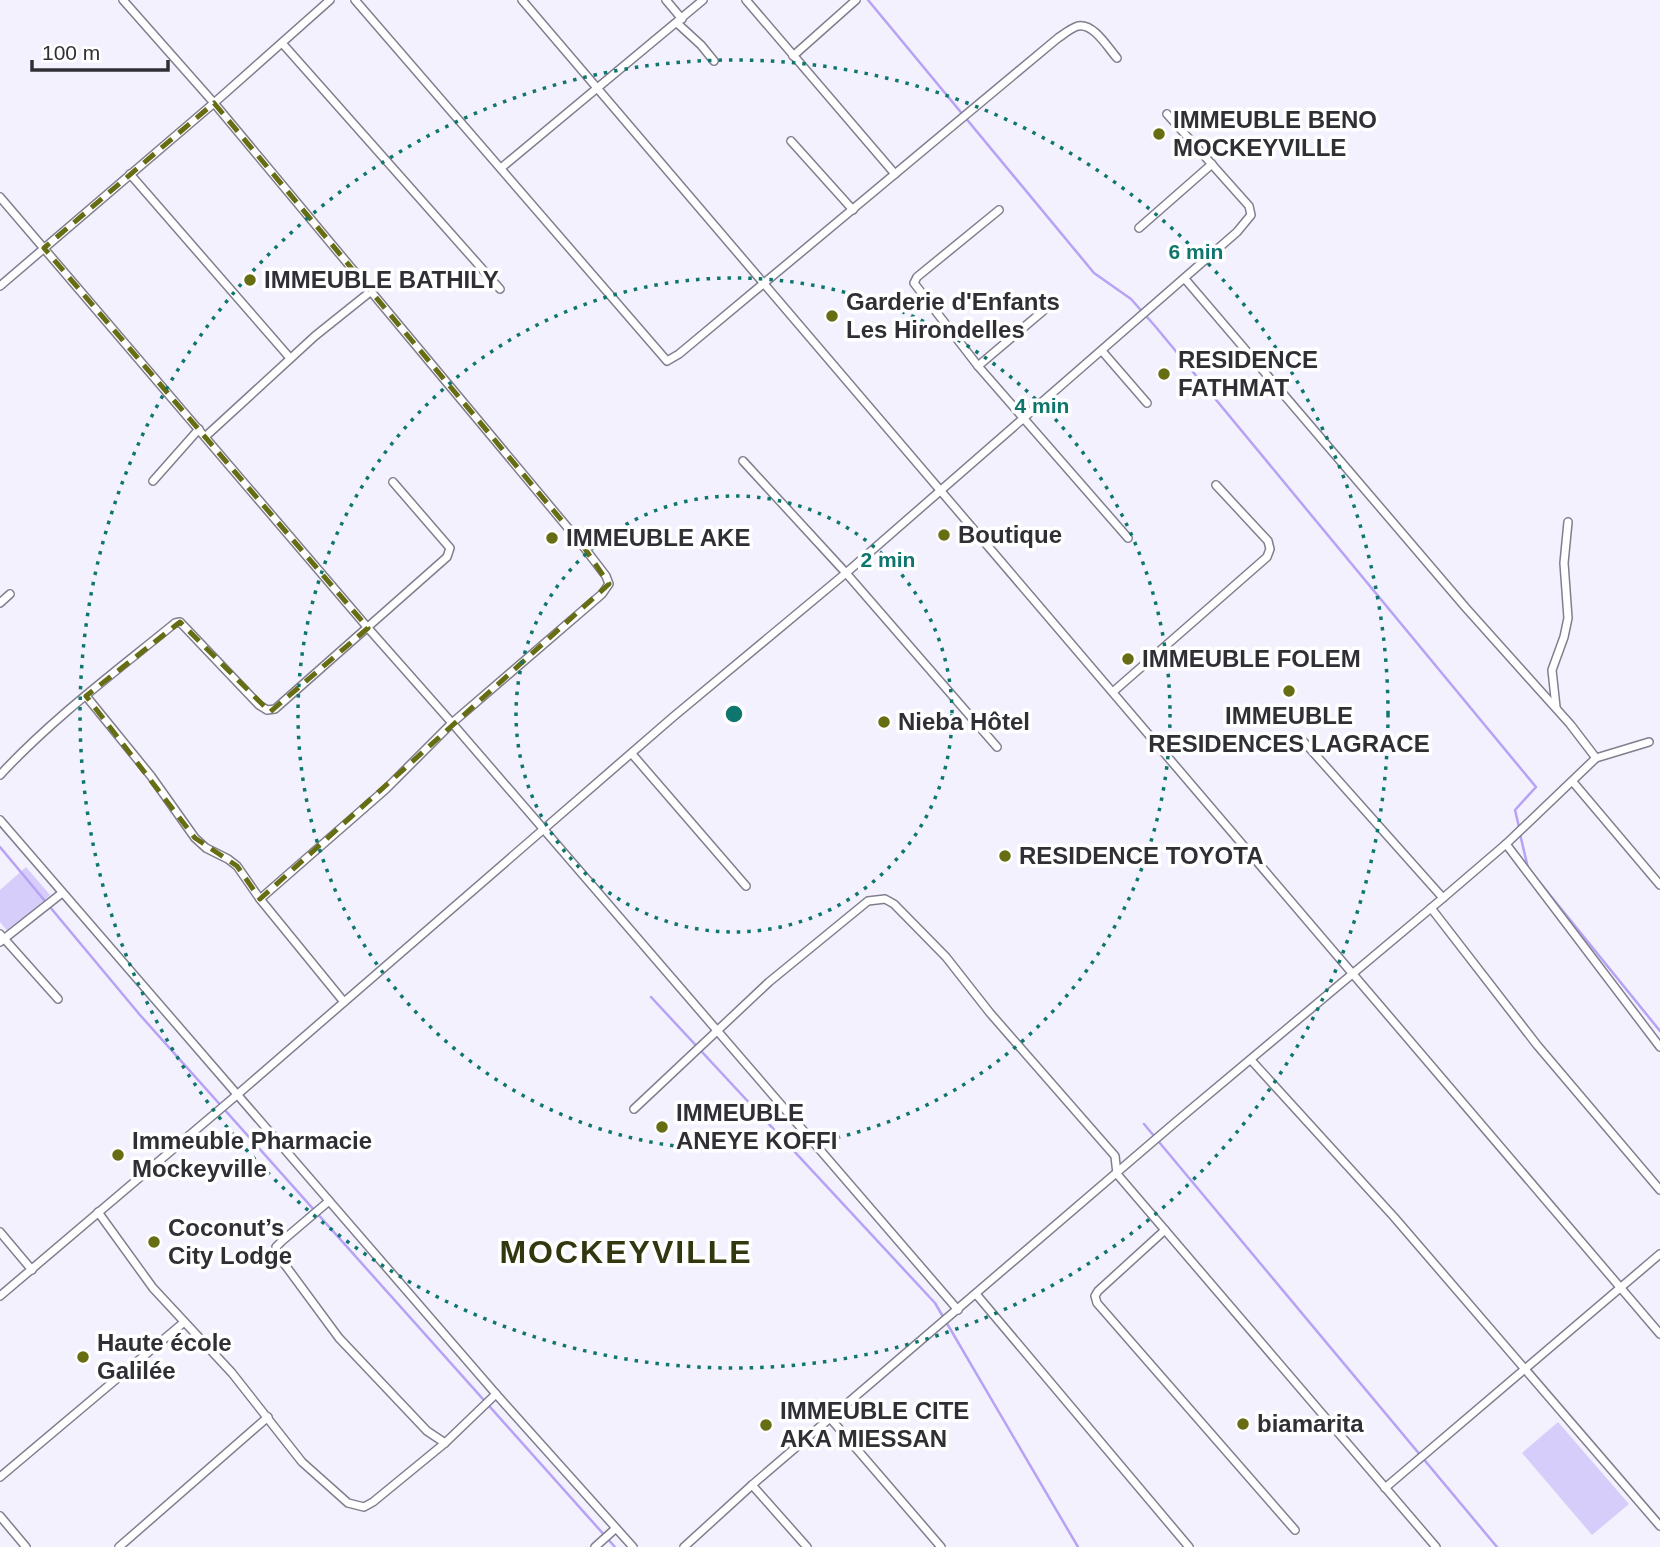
<svg xmlns="http://www.w3.org/2000/svg" width="1660" height="1547" viewBox="0 0 1660 1547" font-family="Arial,sans-serif">
  <style>
    .green { fill: #d7cdfb }
    .lines { fill: none; stroke-linecap: round; stroke-linejoin: round }
    .stream { stroke: #b7a2f6; stroke-width: 2.5 }
    .minor-casing { stroke: #817e8d; stroke-width: 10 }
    .minor { stroke: #fff; stroke-width: 7 }
    .marked { fill: none; stroke: #666d13; stroke-width: 5; stroke-dasharray: 14 9; stroke-linejoin: round }
    .ring { fill: none; stroke: #0f766e; stroke-width: 3.5; stroke-dasharray: 3.5 7 }
    .poi-dot { fill: #666d13; stroke: #fff; stroke-width: 2.5 }
    .labels { text-anchor: middle; stroke-width: 7; stroke-linejoin: round; paint-order: stroke }
    .poi-label { font-size: 24px; font-weight: bold; fill: #302f35; stroke: #fff; text-anchor: start }
    .district-label { font-size: 32px; font-weight: bold; letter-spacing: 2px; fill: #33370f; stroke: #fff }
    .centre { fill: #0f766e; stroke: #fff; stroke-width: 3.5 }
    .ring-label { font-size: 21px; text-anchor: middle; font-weight: bold; fill: #0f766e; stroke: #fff; stroke-width: 7; stroke-linejoin: round; paint-order: stroke }
  </style>
  <rect width="100%" height="100%" fill="#f3f1fe"/>
  <g class="green">
    <path d="M26 867 50 895 8 932 0 922V890Z"/>
    <path d="M1558 1422 1629 1504 1592 1535 1522 1453Z"/>
  </g>
  <g class="lines">
    <g class="stream">
      <path d="M868 0 1094 273 1131 299 1155 326 1536 787 1515 810 1519 827"/>
      <path d="M1520 834 1528 868"/>
      <path d="M0 847 140 1015 615 1547"/>
      <path d="M1537 879 1660 1031"/>
      <path d="M651 997 935 1303 1078 1547"/>
      <path d="M1144 1124 1497 1547"/>
    </g>
    <defs>
      <g id="minor">
        <path d="M123 0 214 103 583 546 606 576 609 584 602 594 452 723 386 789 260 899 344 1002"/>
        <path d="M355 0 667 361 679 354 1058 38C1064 34 1071 28 1078 26 1094 23 1108 48 1117 58"/>
        <path d="M522 0 1660 1334"/>
        <path d="M666 0 682 19"/>
        <path d="M746 0 895 174"/>
        <path d="M677 23 701 45 714 61"/>
        <path d="M282 43 500 289"/>
        <path d="M793 56 856 0"/>
        <path d="M791 141 853 210"/>
        <path d="M501 168 703 0"/>
        <path d="M130 174 290 358"/>
        <path d="M0 197 368 628 452 723 958 1310"/>
        <path d="M999 210 917 277 914 283 978 366 1128 538"/>
        <path d="M1139 228 1212 164"/>
        <path d="M1185 279 1466 608 1570 724 1596 758"/>
        <path d="M0 286 214 103 330 0"/>
        <path d="M1102 351 1147 403"/>
        <path d="M978 366 1043 311"/>
        <path d="M206 436 315 336 370 292"/>
        <path d="M743 461 846 573 997 747"/>
        <path d="M153 481 199 429"/>
        <path d="M0 603 10 594"/>
        <path d="M1114 691 1267 557 1270 549 1268 541 1216 485"/>
        <path d="M86 696 151 776 195 838 206 848 228 859 237 866 260 899"/>
        <path d="M1556 707 1552 670 1564 637 1568 618 1564 563 1568 522"/>
        <path d="M1304 742 1443 898"/>
        <path d="M632 754 746 886"/>
        <path d="M0 775C53 718 115 672 175 623L180 622 259 705 267 710 275 709 447 557 450 548 393 482"/>
        <path d="M1573 782 1660 885"/>
        <path d="M0 820 496 1394 633 1547"/>
        <path d="M1506 844 1660 1047"/>
        <path d="M1431 908 1537 1045 1660 1190"/>
        <path d="M0 934 58 999"/>
        <path d="M0 942 62 893"/>
        <path d="M1251 1060 1394 1217 1660 1526"/>
        <path d="M634 1109 769 982 868 901 885 899 894 904 946 957 990 1013 1115 1156 1117 1174 1436 1547"/>
        <path d="M329 1201 282 1241 276 1247 277 1254 339 1338 427 1431 445 1443"/>
        <path d="M98 1212 153 1288 232 1373 302 1462 348 1503 364 1507 373 1502 445 1443 496 1394"/>
        <path d="M1165 1230 1098 1291 1095 1296 1097 1303 1295 1530"/>
        <path d="M0 1232 32 1270"/>
        <path d="M976 1294 1189 1547"/>
        <path d="M0 1296 238 1094 673 717 846 573 1237 232 1251 215 1249 206 1167 114"/>
        <path d="M830 1418 941 1547"/>
        <path d="M0 1477 183 1323"/>
        <path d="M752 1485 807 1547"/>
        <path d="M1385 1488 1660 1254"/>
        <path d="M0 1516 26 1547"/>
        <path d="M119 1547 268 1417"/>
        <path d="M595 1547 615 1529"/>
        <path d="M684 1547 752 1485 1178 1120 1443 898 1506 844 1596 758 1649 742"/>
      </g>
    </defs>
    <use href="#minor" class="minor-casing"/>
    <use href="#minor" class="minor"/>
  </g>
  <path class="marked" d="M214 103 583 546 609 584 260 899 237 866 195 838 86 696 180 622 270 712 368 628 44 248Z"/>
  <g class="ring">
    <circle cx="734" cy="714" r="218"/>
    <circle cx="734" cy="714" r="436"/>
    <circle cx="734" cy="714" r="654"/>
  </g>
  <g class="poi-dot">
    <circle cx="1159" cy="134" r="7"/>
    <circle cx="250" cy="280" r="7"/>
    <circle cx="832" cy="316" r="7"/>
    <circle cx="1164" cy="374" r="7"/>
    <circle cx="944" cy="535" r="7"/>
    <circle cx="552" cy="538" r="7"/>
    <circle cx="1128" cy="659" r="7"/>
    <circle cx="1289" cy="691" r="7"/>
    <circle cx="884" cy="722" r="7"/>
    <circle cx="1005" cy="856" r="7"/>
    <circle cx="662" cy="1127" r="7"/>
    <circle cx="118" cy="1155" r="7"/>
    <circle cx="154" cy="1242" r="7"/>
    <circle cx="83" cy="1357" r="7"/>
    <circle cx="1243" cy="1424" r="7"/>
    <circle cx="766" cy="1425" r="7"/>
  </g>
  <g class="labels">
    <g class="poi-label">
      <text x="1173" y="128">IMMEUBLE BENO<tspan x="1173" dy="28">MOCKEYVILLE</tspan></text>
      <text x="264" y="288">IMMEUBLE BATHILY</text>
      <text x="846" y="310">Garderie d'Enfants<tspan x="846" dy="28">Les Hirondelles</tspan></text>
      <text x="1178" y="368">RESIDENCE<tspan x="1178" dy="28">FATHMAT</tspan></text>
      <text x="958" y="543">Boutique</text>
      <text x="566" y="546">IMMEUBLE AKE</text>
      <text x="1142" y="667">IMMEUBLE FOLEM</text>
      <text x="1289" y="724" text-anchor="middle">IMMEUBLE<tspan x="1289" dy="28">RESIDENCES LAGRACE</tspan></text>
      <text x="898" y="730">Nieba Hôtel</text>
      <text x="1019" y="864">RESIDENCE TOYOTA</text>
      <text x="676" y="1121">IMMEUBLE<tspan x="676" dy="28">ANEYE KOFFI</tspan></text>
      <text x="132" y="1149">Immeuble Pharmacie<tspan x="132" dy="28">Mockeyville</tspan></text>
      <text x="168" y="1236">Coconut’s<tspan x="168" dy="28">City Lodge</tspan></text>
      <text x="97" y="1351">Haute école<tspan x="97" dy="28">Galilée</tspan></text>
      <text x="780" y="1419">IMMEUBLE CITE<tspan x="780" dy="28">AKA MIESSAN</tspan></text>
      <text x="1257" y="1432">biamarita</text>
    </g>
    <g class="district-label">
      <text x="626" y="1263">MOCKEYVILLE</text>
    </g>
  </g>
  <circle cx="734" cy="714" r="10" class="centre"/>
  <g class="ring-label">
    <text x="1196" y="259">6 min</text>
    <text x="1042" y="413">4 min</text>
    <text x="888" y="567">2 min</text>
  </g>
  <path d="M32 60v10h136v-10" fill="none" stroke="#302f35" stroke-width="3.5"/>
  <text x="42" y="60" font-size="21" fill="#302f35" stroke="#ffffff" stroke-width="5" paint-order="stroke">100 m</text>
</svg>
